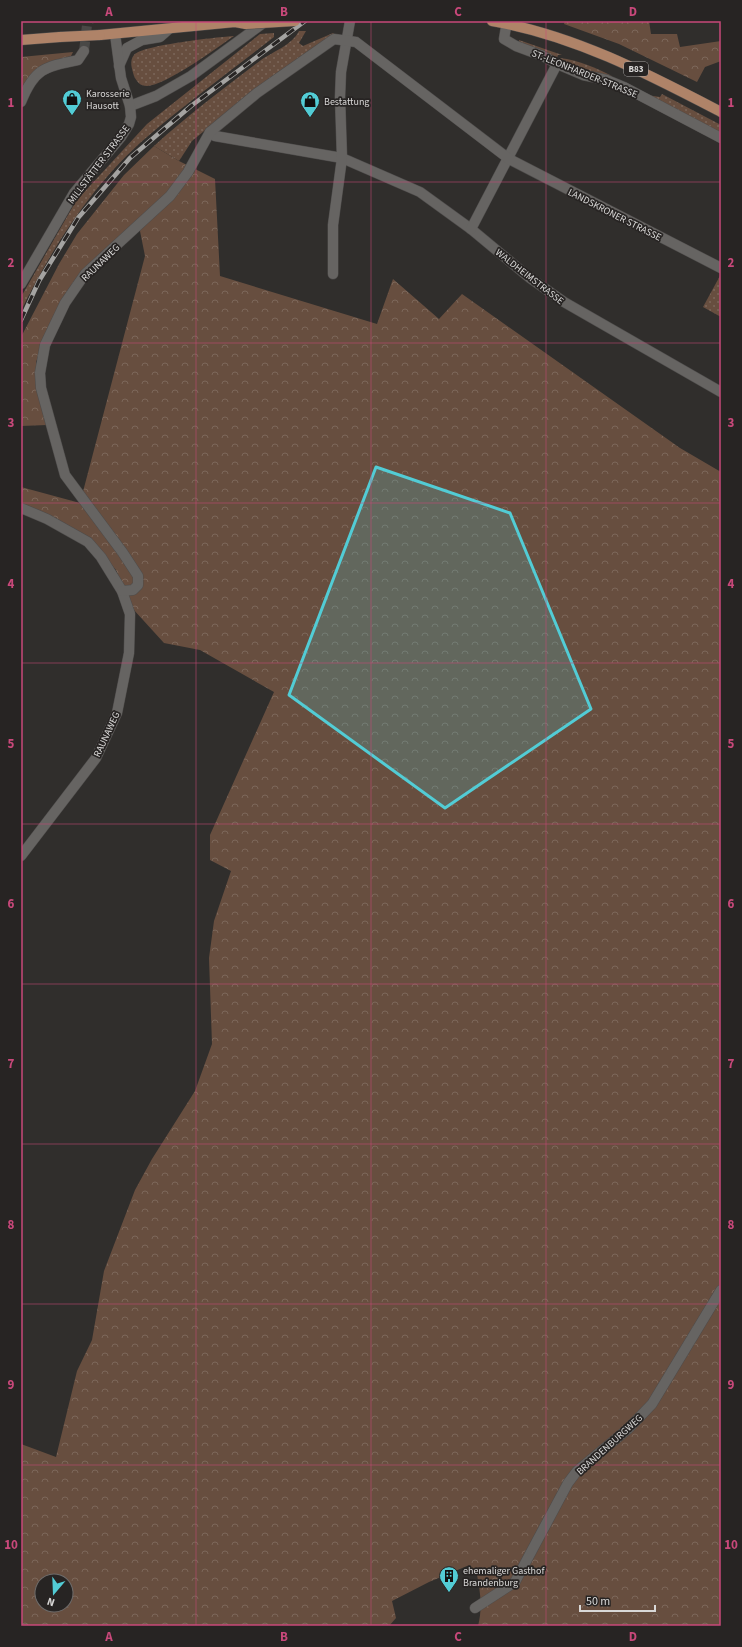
<svg xmlns="http://www.w3.org/2000/svg" width="742" height="1647" viewBox="0 0 742 1647" font-family="'Source Sans 3',sans-serif">
  <style>
    .grass { fill: url(#grass-dots) }
    .forest { fill: url(#forest-crowns); fill-rule: evenodd }
    .lines { fill: none; stroke-linecap: round; stroke-linejoin: round }
    .minor-tunnel { stroke: #494846; stroke-width: 10; stroke-dasharray: 10 5; stroke-linecap: butt }
    .minor-casing { stroke: #4e4c4b; stroke-width: 11 }
    .major-casing { stroke: #4e4c4b; stroke-width: 11 }
    .minor { stroke: #666462; stroke-width: 10 }
    .major { stroke: #af8368; stroke-width: 10 }
    .rail-casing { stroke: #a4a3a1; stroke-width: 4.5 }
    .rail { stroke: #272423; stroke-width: 3; stroke-dasharray: 9; stroke-linecap: butt }
    .major-bridge-casing { stroke: #4e4c4b; stroke-width: 11; stroke-linecap: butt }
    .major-bridge { stroke: #af8368; stroke-width: 10 }
    .marked { fill: #52ccd5; fill-opacity: 0.2; stroke: #52ccd5; stroke-width: 3; stroke-linejoin: round }
    .grid { fill: none; stroke: #c8487a; stroke-width: 1; stroke-opacity: 0.55 }
    .labels { text-anchor: middle; stroke-width: 3.5; stroke-linejoin: round; paint-order: stroke }
    .shield { fill: #272423; stroke: #a4a2a1; stroke-width: 1 }
    .shield-label { font-size: 9px; font-weight: bold; fill: #d9d8d7 }
    .street-label { font-size: 10px; fill: #d9d8d7; stroke: #272423 }
    .poi-label { font-size: 10px; fill: #d9d8d7; stroke: #272423; text-anchor: start }
    .neatline { fill: none; stroke: #c8487a; stroke-width: 1.5 }
    .grid-label { font-size: 13px; text-anchor: middle; font-weight: bold; fill: #c8487a }
  </style>
  <defs>
    <pattern id="grass-dots" width="8" height="8" patternUnits="userSpaceOnUse"><rect width="8" height="8" fill="#674e3f"/><path d="M2 2h.1M6 6h.1" fill="none" stroke="#7c675a" stroke-width="1.8" stroke-linecap="round"/></pattern>
    <pattern id="forest-crowns" width="20" height="18" patternUnits="userSpaceOnUse"><rect width="20" height="18" fill="#674e3f"/><path d="M2 6a3 3 0 1 1 6 0M12 15a3 3 0 1 1 6 0" fill="none" stroke="#7c675a"/></pattern>
  </defs>
  <rect width="100%" height="100%" fill="#302e2c"/>
  <g class="grass">
    <path d="M299 31H306L299 43 303 46 333 33 336 35 209 127 192 141 179 161 154 146C188 115 224 88 261 60 274 51 292 45 299 31Z"/>
    <path d="M274 33V37C232 70 188 102 147 137 94 182 51 249 21 311V297L76 201 147 124 260 34Z"/>
    <path d="M234 36C218 47 165 86 147 86 140 86 137 82 134 76 132 69 129 61 134 55 142 45 219 37 234 36Z"/>
    <path d="M519 40 562 55H558L557 58 519 42Z"/>
    <path d="M560 58C578 60 596 68 612 76L581 69 560 59Z"/>
    <path d="M662 94 721 125V133L647 95 660 97Z"/>
    <path d="M721 274V317L703 307Z"/>
  </g>
  <g class="forest">
    <path d="M565 21H649L651 34H677L680 47 721 41V61L705 67 697 82 619 44 564 24Z"/>
    <path d="M73 52 71 56C48 66 31 66 21 91V57Z"/>
    <path d="M154 146 179 161 215 179 220 276 377 324 393 279 439 319 462 294 680 448 721 472V1626H478C483 1607 480 1589 476 1570L467 1566 429 1582 392 1601 396 1618 389 1626H21V1444L56 1457 77 1371 92 1340 104 1271 135 1190 152 1159 195 1091 212 1044 209 958 214 921 231 871 210 860V835L274 692 200 650 164 643 133 609 116 570 87 537 21 503V487L80 503 145 256 138 221 85 269 48 332 36 362 37 382 47 425 21 426V337L59 264 77 234 124 175ZM42 1581H66V1605H42Z"/>
  </g>
  <g class="lines">
    <path class="minor-tunnel" d="M84 51 87 25 89 21"/>
    <defs>
      <g id="minor">
        <path d="M507 21 504 39 516 46 543 56 557 64 583 75 607 80 624 87 721 138"/>
        <path d="M119 66 127 48 142 40 160 37 169 29"/>
        <path d="M21 102C34 69 44 67 78 60L84 51"/>
        <path d="M130 106 156 96 191 76 266 21"/>
        <path d="M210 132 215 136 342 158 420 192 471 229 530 278 564 302 721 392"/>
        <path d="M471 229 557 64"/>
        <path d="M333 274V225L342 158 340 97 341 72 350 21"/>
        <path d="M21 284 74 193 121 137 129 124 131 117 130 106 121 78 115 34"/>
        <path d="M21 508 47 519 88 542 101 557 122 591 130 614 129 653 117 713 96 758 21 856"/>
        <path d="M122 591 133 590 138 585V576L123 553 65 475 41 388 40 373 45 345 65 303 85 274 170 196 188 172 210 132 257 93 334 39 356 42 509 159 721 268"/>
        <path d="M475 1608 515 1582 568 1483 577 1471 628 1429 652 1404 721 1290"/>
      </g>
      <g id="major">
        <path d="M492 21C574 35 648 74 721 112"/>
        <path d="M100 35 235 22 246 24"/>
        <path d="M21 40 60 37"/>
      </g>
    </defs>
    <use href="#minor" class="minor-casing"/>
    <use href="#major" class="major-casing"/>
    <use href="#minor" class="minor"/>
    <use href="#major" class="major"/>
    <defs>
      <path id="rail" d="M21 320 39 281 78 218 130 158 191 106 305 21"/>
    </defs>
    <use href="#rail" class="rail-casing"/>
    <use href="#rail" class="rail"/>
    <defs>
      <g id="major-bridge">
        <path d="M246 24 295 21"/>
        <path d="M60 37 100 35"/>
      </g>
    </defs>
    <use href="#major-bridge" class="major-bridge-casing"/>
    <use href="#major-bridge" class="major-bridge"/>
  </g>
  <path class="marked" d="M376 467 510 513 591 709 445 808 289 695Z"/>
  <path class="grid" d="M196 21V1626M371 21V1626M546 21V1626M21 182H721M21 343H721M21 503H721M21 663H721M21 824H721M21 984H721M21 1144H721M21 1304H721M21 1465H721"/>
  <defs>
    <symbol id="shop-pin" viewBox="-11 -11 22 30"><path d="M0 17L-7.5 6A9.5 9.5 0 1 1 7.5 6Z" fill="#52ccd5" stroke="#272423"/><path d="M-5-2.5h2.3a2.7 3.5 0 0 1 5.4 0H5L5.5 6h-11ZM-1.5-2.5h3a1.5 2.3 0 0 0-3 0Z" fill="#111"/></symbol>
    <symbol id="building-pin" viewBox="-11 -11 22 30"><path d="M0 17L-7.5 6A9.5 9.5 0 1 1 7.5 6Z" fill="#52ccd5" stroke="#272423"/><path d="M-4-6H4V6H1V3H-1V6H-4ZM-2.5-4.3h1.7v1.8h-1.7ZM.8-4.3h1.7v1.8H.8ZM-2.5-1h1.7V.8h-1.7ZM.8-1h1.7V.8H.8Z" fill="#111"/></symbol>
  </defs>
  <g fill-rule="evenodd">
    <use href="#shop-pin" x="61" y="88" width="22" height="30"/>
    <use href="#shop-pin" x="299" y="90" width="22" height="30"/>
    <use href="#building-pin" x="438" y="1565" width="22" height="30"/>
  </g>
  <g class="labels">
    <rect class="shield" x="624" y="62" width="24" height="14" rx="3"/>
    <g class="shield-label">
      <text x="636" y="72">B83</text>
    </g>
    <g class="street-label">
      <text transform="translate(585 73) rotate(22)" y="4">ST.-LEONHARDER-STRASSE</text>
      <text transform="translate(98 164) rotate(-53)" y="4">MILLSTÄTTER STRASSE</text>
      <text transform="translate(615 214) rotate(27)" y="4">LANDSKRONER STRASSE</text>
      <text transform="translate(100 262) rotate(-44)" y="4">RAUNAWEG</text>
      <text transform="translate(530 276) rotate(38)" y="4">WALDHEIMSTRASSE</text>
      <text transform="translate(106 734) rotate(-65)" y="4">RAUNAWEG</text>
      <text transform="translate(609 1444) rotate(-42)" y="4">BRANDENBURGWEG</text>
    </g>
    <g class="poi-label">
      <text x="86" y="97">Karosserie<tspan x="86" dy="12">Hausott</tspan></text>
      <text x="324" y="105">Bestattung</text>
      <text x="463" y="1574">ehemaliger Gasthof<tspan x="463" dy="12">Brandenburg</tspan></text>
    </g>
  </g>
  <rect width="742" height="1647" fill="none" stroke="#272423" stroke-width="44"/>
  <g transform="translate(54 1593) rotate(199)"><circle r="19" fill="#272423" stroke="#6e6c6b"/>
  <path d="M0-3L7 15L0 10L-7 15Z" fill="#52ccd5"/>
  <text y="-6" font-size="11" font-weight="bold" text-anchor="middle" fill="#d9d8d7">N</text>
  </g>
  <path d="M580 1605v6h75v-6" fill="none" stroke="#d9d8d7" stroke-width="2"/>
  <text x="586" y="1605" font-size="12" fill="#d9d8d7" stroke="#272423" stroke-width="3" paint-order="stroke">50 m</text>
  <rect x="22" y="22" width="698" height="1603" class="neatline"/>
  <g class="grid-label">
    <text x="109" y="16">A</text>
    <text x="284" y="16">B</text>
    <text x="458" y="16">C</text>
    <text x="633" y="16">D</text>
    <text x="11" y="107">1</text>
    <text x="731" y="107">1</text>
    <text x="11" y="267">2</text>
    <text x="731" y="267">2</text>
    <text x="11" y="427">3</text>
    <text x="731" y="427">3</text>
    <text x="11" y="588">4</text>
    <text x="731" y="588">4</text>
    <text x="11" y="748">5</text>
    <text x="731" y="748">5</text>
    <text x="11" y="908">6</text>
    <text x="731" y="908">6</text>
    <text x="11" y="1068">7</text>
    <text x="731" y="1068">7</text>
    <text x="11" y="1229">8</text>
    <text x="731" y="1229">8</text>
    <text x="11" y="1389">9</text>
    <text x="731" y="1389">9</text>
    <text x="11" y="1549">10</text>
    <text x="731" y="1549">10</text>
    <text x="109" y="1641">A</text>
    <text x="284" y="1641">B</text>
    <text x="458" y="1641">C</text>
    <text x="633" y="1641">D</text>
  </g>
</svg>
